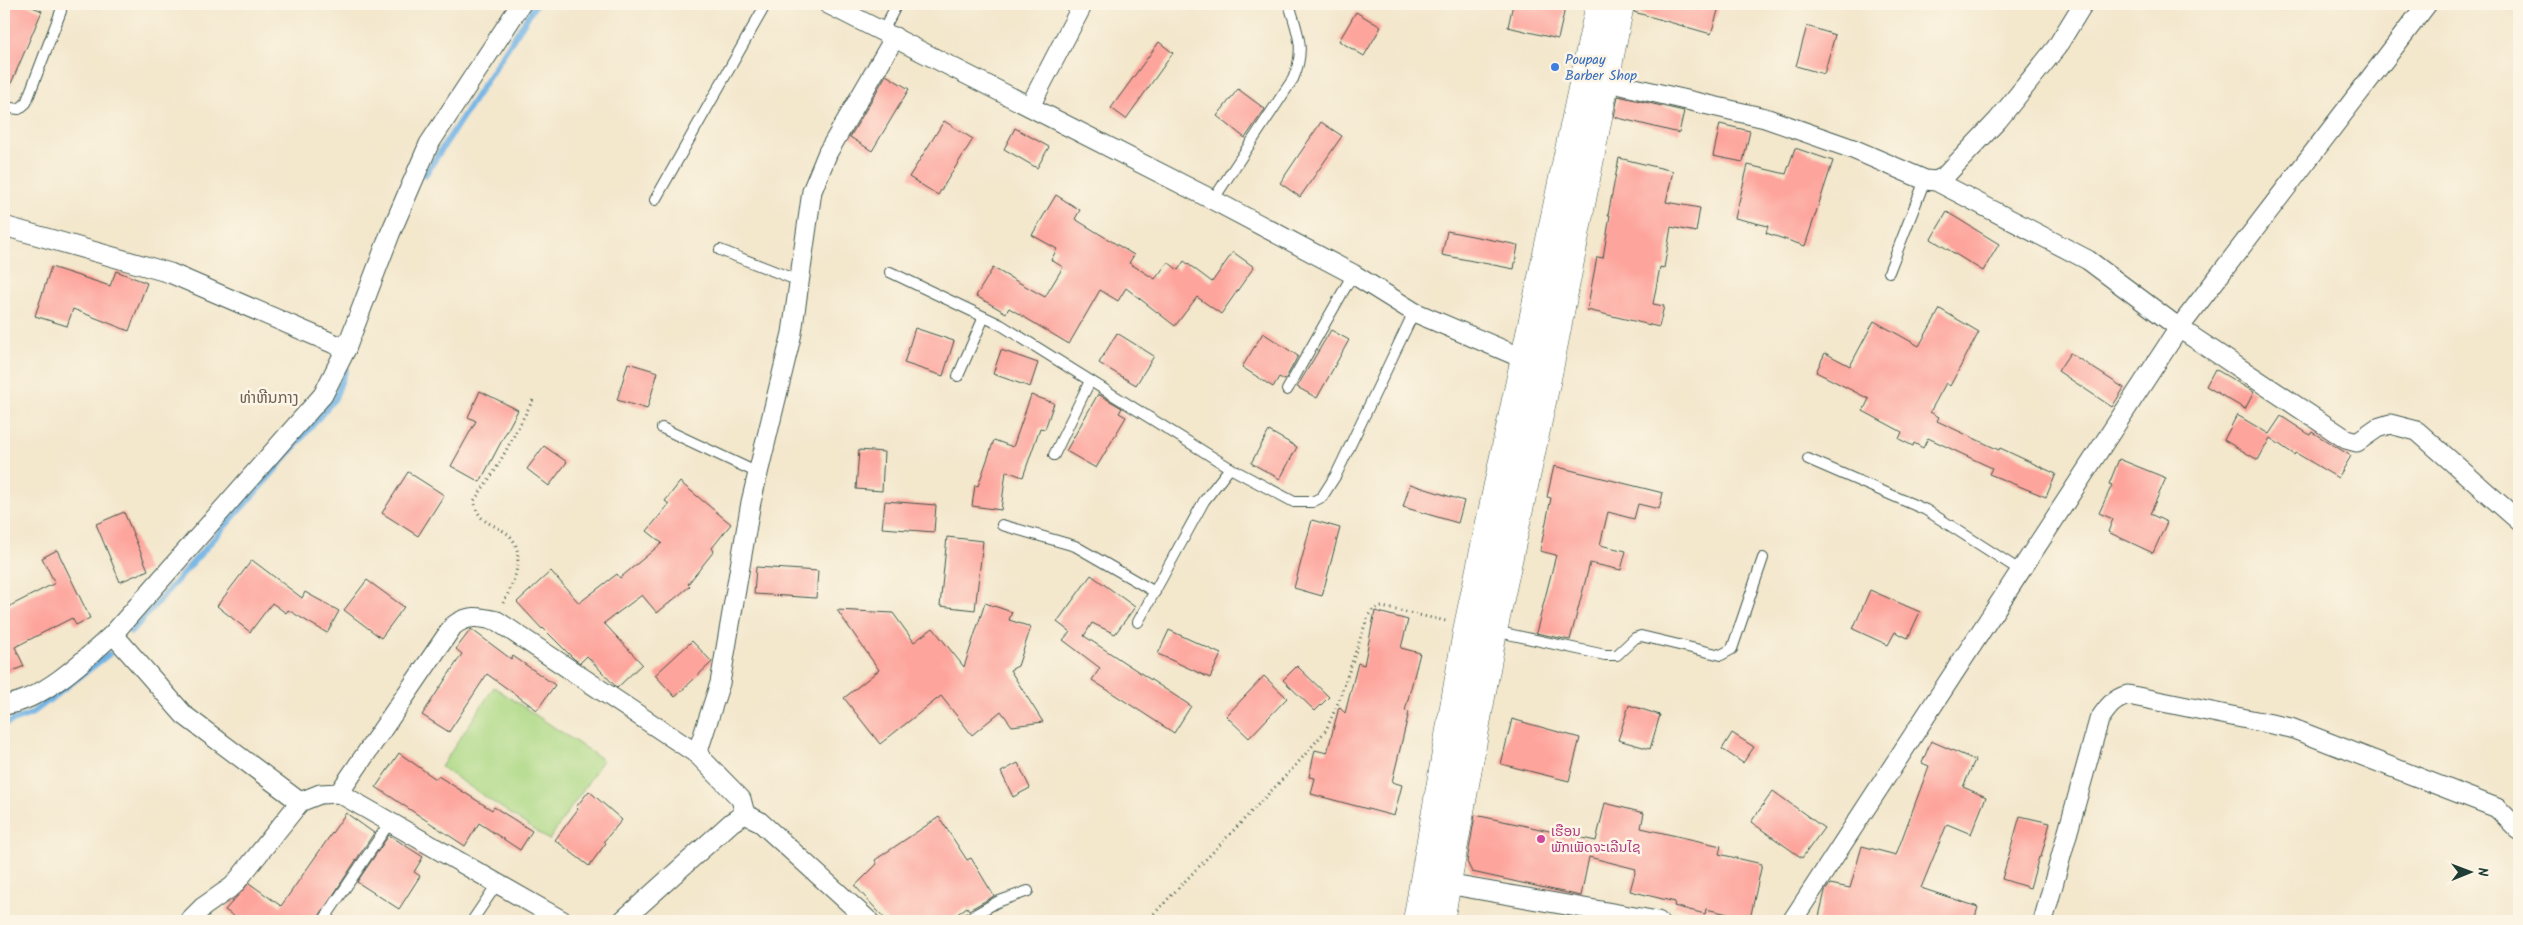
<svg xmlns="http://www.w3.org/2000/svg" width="2523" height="925" viewBox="0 0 2523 925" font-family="Kalam,'Noto Sans Lao',sans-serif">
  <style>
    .green { fill: #add986; stroke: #668b5d }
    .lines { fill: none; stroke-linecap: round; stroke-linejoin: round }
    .stream { stroke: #70b3e5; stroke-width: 6 }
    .building { fill: #fda49c }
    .service-casing { stroke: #3f564b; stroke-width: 12 }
    .minor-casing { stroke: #3f564b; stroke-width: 21 }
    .trunk-casing { stroke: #3f564b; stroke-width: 29 }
    .path { stroke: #3f564b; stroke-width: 3; stroke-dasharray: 1 4; stroke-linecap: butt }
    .service { stroke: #fff; stroke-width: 10 }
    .minor { stroke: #fff; stroke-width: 19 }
    .trunk { stroke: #fff; stroke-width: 28 }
    .shop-dot { fill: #3f7fe0; stroke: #fcf5e5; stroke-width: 2 }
    .hotel-dot { fill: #d1479c; stroke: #fcf5e5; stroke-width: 2 }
    .labels { text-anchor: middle; stroke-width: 5; stroke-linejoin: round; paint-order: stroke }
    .shop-label { font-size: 14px; fill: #366cbe; stroke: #fcf5e5; text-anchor: start }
    .hotel-label { font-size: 14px; fill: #b23c85; stroke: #fcf5e5; text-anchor: start }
    .quarter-label { font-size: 16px; fill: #6d6158; stroke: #fcf5e5 }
  </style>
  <rect width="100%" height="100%" fill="#fcf5e5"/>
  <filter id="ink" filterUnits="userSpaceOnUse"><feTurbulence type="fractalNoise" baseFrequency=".02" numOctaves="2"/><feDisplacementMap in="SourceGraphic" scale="10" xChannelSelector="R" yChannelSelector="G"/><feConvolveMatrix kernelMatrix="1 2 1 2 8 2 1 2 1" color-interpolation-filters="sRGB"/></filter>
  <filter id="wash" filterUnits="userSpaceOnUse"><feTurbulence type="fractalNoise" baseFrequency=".0096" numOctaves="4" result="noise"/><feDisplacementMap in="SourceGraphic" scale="20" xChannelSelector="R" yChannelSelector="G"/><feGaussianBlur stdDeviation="1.12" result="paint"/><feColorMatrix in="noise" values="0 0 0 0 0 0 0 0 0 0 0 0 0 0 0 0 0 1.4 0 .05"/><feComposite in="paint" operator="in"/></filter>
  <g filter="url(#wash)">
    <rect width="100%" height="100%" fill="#f3e7cc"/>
    <path class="green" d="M494 687 603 760 549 840 441 767Z"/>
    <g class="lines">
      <g class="stream">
        <path d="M425 175 536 4"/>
        <path d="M131 632 269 477 335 398 346 369"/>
        <path d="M4 724 31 714 109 654"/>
      </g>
    </g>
    <g id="blocks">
      <g class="building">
        <path d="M4 4H25L42 11 4 100Z"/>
        <path d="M1513 4H1566L1558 39 1508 27Z"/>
        <path d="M1635 4H1720L1711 34 1634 12Z"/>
        <path d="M1356 12 1381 27 1364 56 1339 41Z"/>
        <path d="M1807 26 1835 35 1824 74 1796 66Z"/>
        <path d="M1159 42 1173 53 1126 119 1111 108Z"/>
        <path d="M886 75 909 89 872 151 850 137Z"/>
        <path d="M1238 89 1265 109 1245 138 1217 116Z"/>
        <path d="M1618 96 1684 111 1679 133 1614 117Z"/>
        <path d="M944 121 973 139 938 195 909 177Z"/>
        <path d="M1321 122 1342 136 1300 197 1280 183Z"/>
        <path d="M1720 124 1750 131 1743 162 1713 156Z"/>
        <path d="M1015 128 1049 147 1037 168 1004 149Z"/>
        <path d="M1795 148 1833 161 1805 246 1766 233 1768 226 1735 218 1748 165 1786 174Z"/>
        <path d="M1619 158 1673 171 1666 202 1700 208 1696 232 1671 227 1664 268 1660 267 1653 304 1664 306 1659 327 1587 310 1597 257 1603 258 1610 215H1608Z"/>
        <path d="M1056 195 1080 210 1075 219 1134 255 1129 263 1155 279 1168 262 1178 270 1184 261 1212 282 1233 252 1254 267 1221 314 1197 297 1175 326 1126 288 1118 301 1100 290 1069 344 1009 308 1006 313 976 296 993 268 1045 297 1063 267 1051 260 1057 249 1032 235Z"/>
        <path d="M1947 212 1999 244 1983 271 1931 239Z"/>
        <path d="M1447 231 1518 245 1514 269 1442 255Z"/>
        <path d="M51 267 110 286 116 271 147 283 129 331 73 309 67 326 35 316Z"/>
        <path d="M1940 309 1979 332 1950 386 1946 383 1930 412 1939 417 1937 421 1999 450 2000 448 2056 474 2046 497 1989 474 1992 468 1928 438 1923 448 1914 443 1913 446 1899 439 1902 432 1863 411 1869 399 1816 372 1825 353 1850 366 1874 321 1919 346Z"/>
        <path d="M915 328 954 341 943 376 904 363Z"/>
        <path d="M1331 330 1349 340 1317 398 1297 387Z"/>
        <path d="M1117 333 1154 356 1136 385 1099 363Z"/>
        <path d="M1263 333 1298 356 1285 380 1279 377 1273 387 1242 367Z"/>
        <path d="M1001 350 1038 363 1030 387 993 374Z"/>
        <path d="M2070 353 2124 388 2112 407 2058 371Z"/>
        <path d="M628 363 658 372 647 409 617 400Z"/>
        <path d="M2215 369 2254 392 2245 409 2206 386Z"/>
        <path d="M480 391 518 410 480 482 451 466 476 421 468 417Z"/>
        <path d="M1098 394 1122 408 1119 413 1126 417 1096 468 1066 451Z"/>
        <path d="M1031 395 1054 403 1045 429 1040 428 1023 477 1006 471 1001 510 972 506 975 485 978 486 994 440 1013 447Z"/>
        <path d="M2237 415 2269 434 2281 416 2310 435 2312 432 2351 456 2338 478 2296 453 2295 455 2270 438 2258 460 2224 440Z"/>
        <path d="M1269 431 1297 447 1280 479 1251 463Z"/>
        <path d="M544 446 567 462 549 486 527 469Z"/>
        <path d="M859 450 884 452 882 491 856 489Z"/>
        <path d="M2119 459 2166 478 2150 514 2167 522 2153 553 2108 532 2113 519 2099 513 2112 485 2109 484Z"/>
        <path d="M1554 466 1663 493 1659 509 1638 504 1634 519 1608 512 1600 545 1626 551 1621 570 1590 563 1570 640 1536 633 1556 555 1540 551 1551 498 1547 497Z"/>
        <path d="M408 472 444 495 418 536 382 513Z"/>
        <path d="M680 482 731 524 712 548 714 551 688 584 690 586 657 613 642 595 604 623 642 664 617 688 587 656 580 663 573 658 543 628 542 629 517 602 551 571 579 603 617 574 620 578 662 543 647 531 669 504 665 501Z"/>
        <path d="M1410 484 1464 501 1458 523 1403 507Z"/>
        <path d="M885 501 936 505 934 532 882 528Z"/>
        <path d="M124 512 148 570 120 582 96 524Z"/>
        <path d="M1312 520 1340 528 1322 596 1294 588Z"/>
        <path d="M947 537 983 541 975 610 940 606Z"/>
        <path d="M57 550 90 618 76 625 72 618 15 647 24 666 4 675V609L55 583 42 558Z"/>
        <path d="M252 560 302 598 305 592 339 611 327 633 288 610 286 613 272 603 250 632 217 606Z"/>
        <path d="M756 567 818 571 816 598 754 594Z"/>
        <path d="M1091 575 1135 607 1115 634 1092 623 1084 636 1191 706 1174 733 1092 680 1100 668 1063 640 1070 632 1057 622Z"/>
        <path d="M367 580 404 607 381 638 344 610Z"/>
        <path d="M1870 590 1920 612 1908 638 1895 632 1888 645 1853 629Z"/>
        <path d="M985 603 1012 612 1009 620 1031 627 1018 666 1010 670 1043 722 1012 726 1001 711 972 735 941 696 880 744 844 698 879 670 837 610 893 613 914 642 933 628 964 667Z"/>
        <path d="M1375 611 1408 620 1401 648 1420 653 1405 711 1409 712 1392 782 1402 785 1394 816 1311 794 1315 778 1309 777 1315 750 1327 753 1339 707 1345 713 1358 663 1364 665Z"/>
        <path d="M471 629 511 659 513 656 555 685 537 710 487 674 449 732 422 715 462 654 456 649Z"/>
        <path d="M1169 630 1221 654 1210 678 1158 654Z"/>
        <path d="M692 641 712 662 675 697 655 675Z"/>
        <path d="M1297 666 1329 697 1315 711 1283 680Z"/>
        <path d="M1264 676 1287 698 1249 738 1226 716Z"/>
        <path d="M1629 705 1660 715 1650 749 1618 740Z"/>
        <path d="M1512 719 1580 738 1569 781 1501 764Z"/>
        <path d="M1732 733 1754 747 1743 763 1722 749Z"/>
        <path d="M1931 741 1975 760 1963 787 1986 797 1971 834 1947 824 1921 888 1978 907 1974 921H1818L1825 891 1830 884 1850 888 1862 846 1896 855 1929 766 1922 763Z"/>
        <path d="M399 753 436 779 438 776 492 810 494 807 532 831 520 850 479 823 465 846 376 787Z"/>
        <path d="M1018 763 1030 788 1013 797 1001 772Z"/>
        <path d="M589 791 622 820 604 841 606 843 589 866 555 840 578 809 576 807Z"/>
        <path d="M1773 791 1824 828 1802 858 1751 822Z"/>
        <path d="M1605 803 1644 813 1641 828 1721 846 1719 854 1762 864 1750 919 1706 909 1705 914 1674 906 1675 902 1630 891 1636 869 1589 857 1581 896 1472 872 1467 862 1475 815 1596 841Z"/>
        <path d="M346 813 374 833 316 921H241L225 910 249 883 281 906Z"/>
        <path d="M2020 816 2050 823 2041 857H2039L2030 888 2002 879Z"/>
        <path d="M939 817 967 860 971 858 994 896 969 910 967 907 948 921H887L855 886 877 864 875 860Z"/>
        <path d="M389 835 423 857 414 872 420 876 399 909 357 882Z"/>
      </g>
    </g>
  </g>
  <g filter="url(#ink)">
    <use href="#blocks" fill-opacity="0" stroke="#3f564b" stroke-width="1"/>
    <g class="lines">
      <defs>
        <g id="service">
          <path d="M883 31 897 4"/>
          <path d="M4 107 19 109 26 103 61 11 60 4"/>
          <path d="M655 200 766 4"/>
          <path d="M1213 200 1293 79C1306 49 1298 34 1289 4"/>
          <path d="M720 250 799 281"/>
          <path d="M890 272 1001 325 1230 468 1294 502H1312L1322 497 1336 475 1414 312"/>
          <path d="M1889 272 1925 180"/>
          <path d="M958 376 984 317"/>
          <path d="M1287 390 1353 274"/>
          <path d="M662 428 758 473"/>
          <path d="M1054 455 1090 381"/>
          <path d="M1808 459 1926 510 2021 571"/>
          <path d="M1002 525 1075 546 1155 592"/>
          <path d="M1138 622 1204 501 1230 468"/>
          <path d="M1494 631 1605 655H1617L1635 638 1641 636 1721 655 1732 649 1763 558"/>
          <path d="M323 921 390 822"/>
          <path d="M472 921 497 884"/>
          <path d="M964 921 997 902 1028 891"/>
        </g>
        <g id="minor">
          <path d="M828 4 1213 200 1353 274 1414 312 1534 363"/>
          <path d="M1604 81 1765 118 1853 149 1925 180 1936 181 2088 260 2179 328 2346 439 2357 442 2377 428 2390 424 2417 431 2519 521"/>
          <path d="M1030 106 1083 4"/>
          <path d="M1936 181 1944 177 1998 120 2056 48 2083 4"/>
          <path d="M4 226 170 273 346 349"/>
          <path d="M113 634 184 715 300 802"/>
          <path d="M4 705C42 701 86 659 113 634L323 395 346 349 390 234 429 144 521 4"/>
          <path d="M697 754 720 683 751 502 792 333 812 191 828 152 895 37"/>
          <path d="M339 793 563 921"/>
          <path d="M1435 882 1658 921"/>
          <path d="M189 921 203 907 233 886 300 802 320 794 339 793 453 626C468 614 480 617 497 621L697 754 741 799 745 814 759 821 869 921"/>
          <path d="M622 921 732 822 745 814"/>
          <path d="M1792 921 2179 328 2427 4"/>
          <path d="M2043 921 2099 720C2107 708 2113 699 2128 695L2291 728 2497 808 2519 830"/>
        </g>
        <g id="trunk">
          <path d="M1417 921 1468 626 1600 4"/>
          <path d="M1440 921 1493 631 1549 369 1620 4"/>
        </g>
      </defs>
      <use href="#service" class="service-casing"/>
      <use href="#minor" class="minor-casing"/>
      <use href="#trunk" class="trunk-casing"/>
      <g class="path">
        <path d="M503 603C514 584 529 548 505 532 488 521 480 524 474 501L496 469 534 398"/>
        <path d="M1147 921 1296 765 1326 730 1338 703 1368 616 1373 609 1382 607 1446 621"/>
      </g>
      <use href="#service" class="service"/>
      <use href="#minor" class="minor"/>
      <use href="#trunk" class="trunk"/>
    </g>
  </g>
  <circle class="shop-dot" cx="1555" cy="67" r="5"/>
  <circle class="hotel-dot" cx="1541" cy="839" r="5"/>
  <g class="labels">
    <g class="shop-label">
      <text x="1565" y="64">Poupay<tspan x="1565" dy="16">Barber Shop</tspan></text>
    </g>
    <g class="hotel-label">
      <text x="1551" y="836">ເຮືອນ<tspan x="1551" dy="16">ພັກເພັດຈະເລີນໄຊ</tspan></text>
    </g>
    <g class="quarter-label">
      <text x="269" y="403">ທ່າຫີນກາງ</text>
    </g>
  </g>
  <rect width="2523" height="925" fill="none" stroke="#fcf5e5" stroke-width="20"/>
  <g transform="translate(2470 872) rotate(89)" stroke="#fcf5e5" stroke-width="4" paint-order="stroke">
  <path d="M0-4L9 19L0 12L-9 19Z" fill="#1f3d34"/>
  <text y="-8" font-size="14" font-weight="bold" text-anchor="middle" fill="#1f3d34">N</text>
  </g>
</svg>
